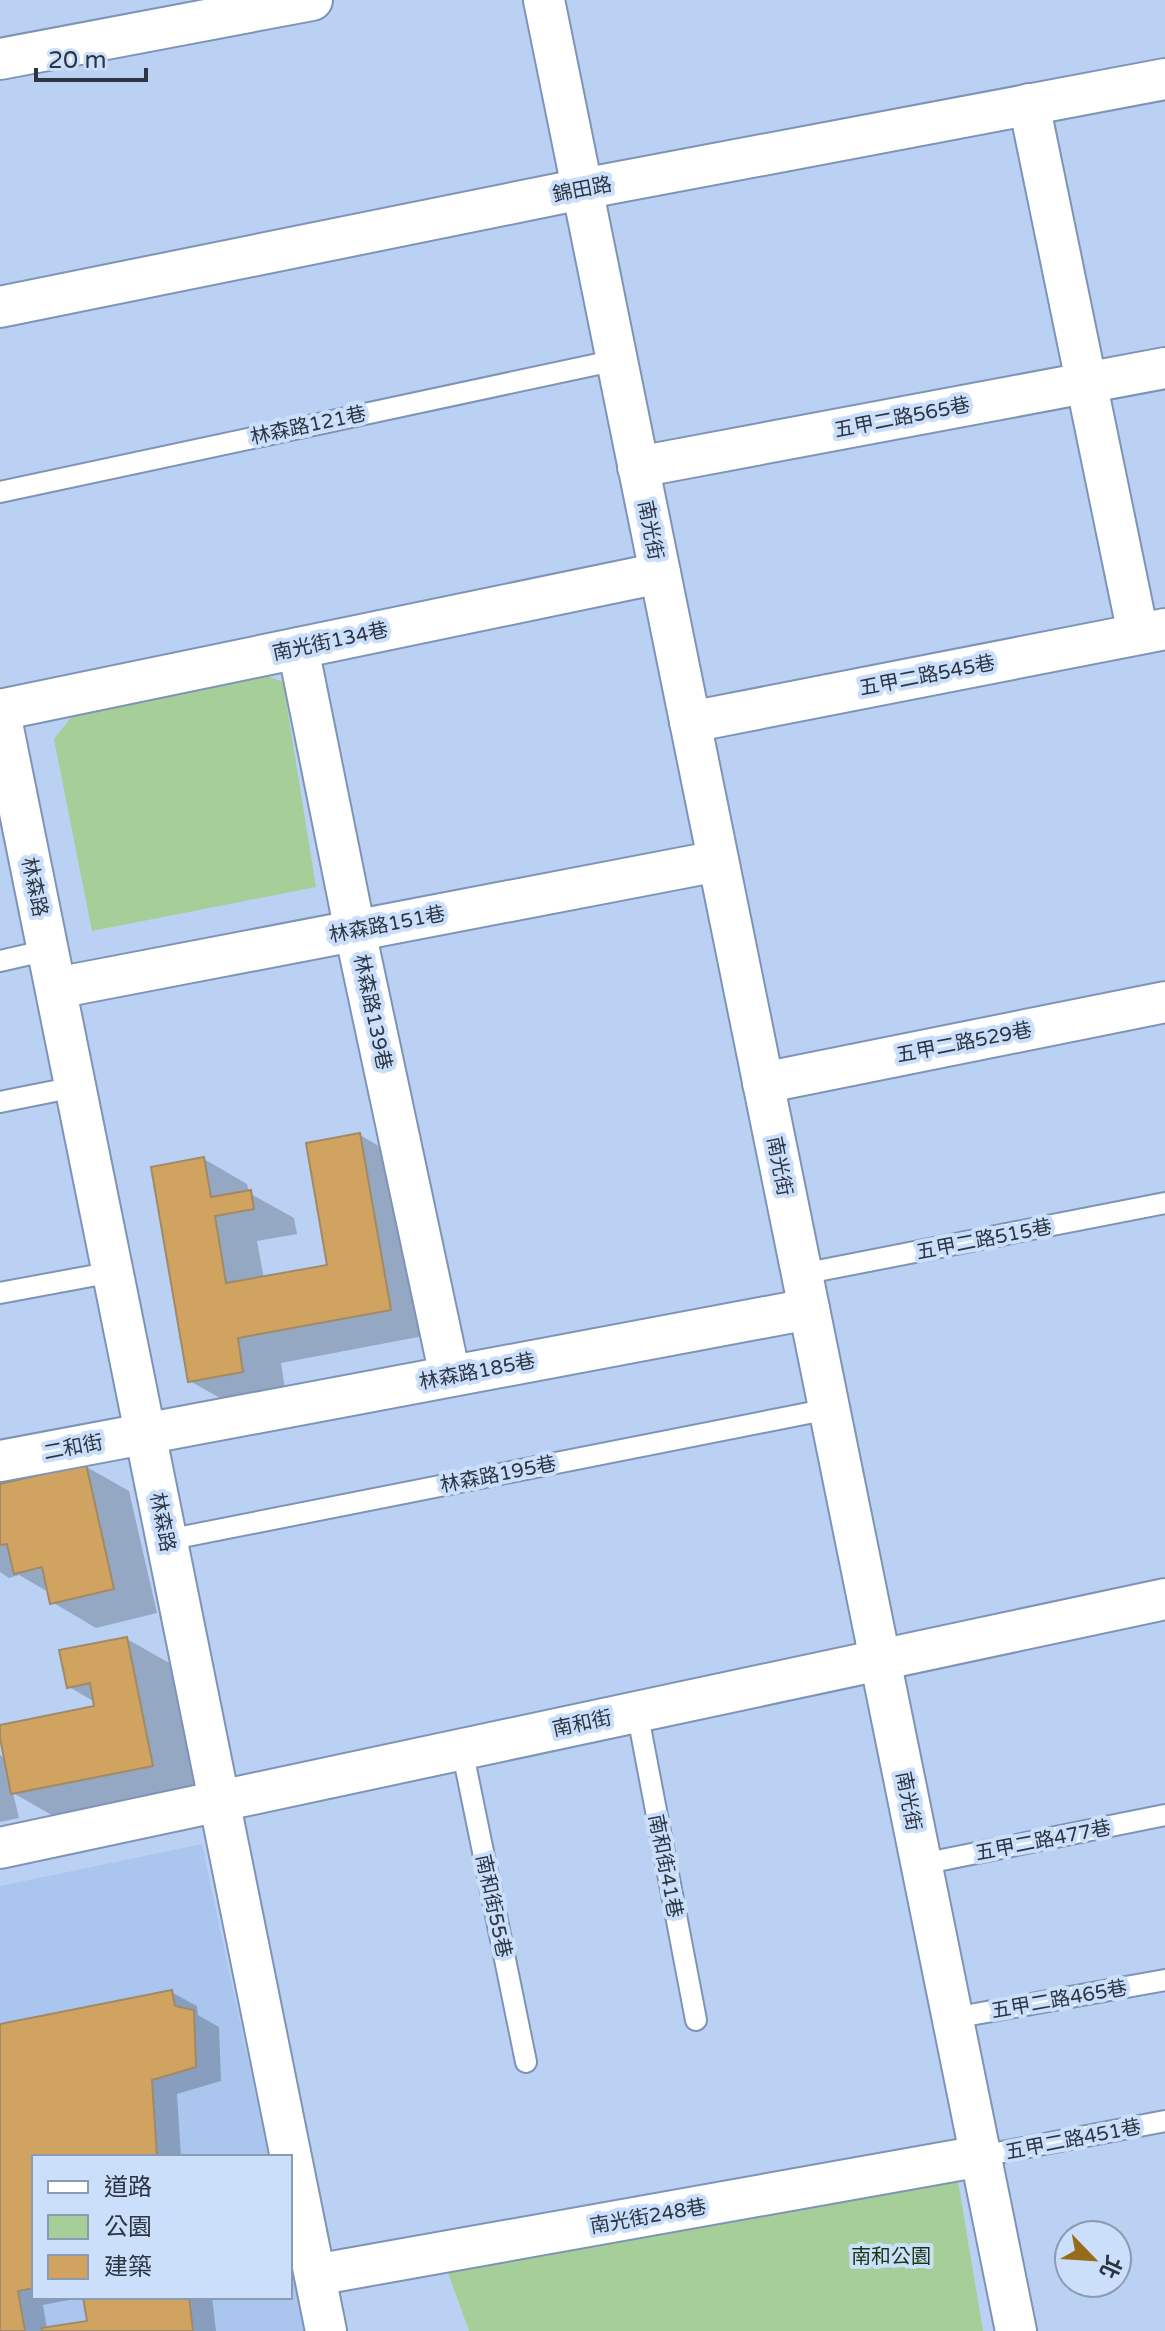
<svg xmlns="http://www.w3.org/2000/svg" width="1165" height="2331" viewBox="0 0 1165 2331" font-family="'Varela Round','Noto Sans TC',sans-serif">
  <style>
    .built { fill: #abc6ee }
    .green { fill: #a6ce98 }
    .shadow { fill: #0003; fill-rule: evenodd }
    .building { fill: #d0a460; stroke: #a08a68; stroke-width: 2 }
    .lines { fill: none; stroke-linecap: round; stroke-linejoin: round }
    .lane-casing { stroke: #7e94b4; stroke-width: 24 }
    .street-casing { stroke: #7e94b4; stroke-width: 44 }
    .lane { stroke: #fff; stroke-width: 20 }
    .street { stroke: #fff; stroke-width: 40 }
    .labels { text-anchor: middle; stroke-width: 8; stroke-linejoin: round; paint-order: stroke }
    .street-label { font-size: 20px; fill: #2c3643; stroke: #cbdefa }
    .park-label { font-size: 20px; fill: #19370c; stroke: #cbdefa }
  </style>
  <rect width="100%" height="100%" fill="#bad1f4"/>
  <path class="built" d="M202 1844 269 2157H34V2297H290V2258L305 2331H0V1886Z"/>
  <g class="green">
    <path d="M259 673 283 682 316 887 92 931 54 739 73 715Z"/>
    <path d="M939 2170 958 2181 983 2331H469L444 2262Z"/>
  </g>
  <g class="shadow">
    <path d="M360 1135 404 1161 434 1334 281 1363 286 1396 234 1406 190 1381 204 1159 247 1184 249 1193 294 1218 297 1234 257 1241 264 1279 330 1267Z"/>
    <path d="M85 1466 129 1491 157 1613 96 1628 52 1602 50 1593 19 1575 9 1578 0 1572V1486Z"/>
    <path d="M127 1639 171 1664 195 1790 57 1818 13 1793 19 1818 0 1822V1755L6 1759 0 1727 96 1707 95 1702 69 1687Z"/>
    <path d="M171 1992 197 2006 198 2015 219 2027 221 2081 177 2094 181 2157H34V2297H212L216 2331H0V2026ZM85 2297 89 2322 47 2329 43 2305Z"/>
  </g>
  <g class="building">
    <path d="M360 1133 391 1310 238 1338 243 1372 188 1382 151 1167 204 1157 211 1197 251 1190 254 1209 215 1216 226 1283 327 1265 306 1143Z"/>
    <path d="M86 1464 114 1589 50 1604 42 1567 14 1574 7 1544 0 1545V1484Z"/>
    <path d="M127 1637 153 1766 11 1794 0 1738V1725L94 1706 90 1683 67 1688 59 1650Z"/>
    <path d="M172 1990 175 2006 194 2010 196 2067 152 2080 157 2157H34V2288L18 2291 25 2331H0V2024Z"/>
    <path d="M83 2297H189L193 2331H42L41 2328 87 2321Z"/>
  </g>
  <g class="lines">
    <defs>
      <g id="lane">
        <path d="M0 492 617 360"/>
        <path d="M0 961 48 950"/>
        <path d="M0 1102 75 1087"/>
        <path d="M802 1274 1165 1203"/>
        <path d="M0 1293 113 1272"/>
        <path d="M167 1540 829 1409"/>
        <path d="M637 1711 696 2020"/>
        <path d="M462 1749 526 2062"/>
        <path d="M922 1864 1165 1815"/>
        <path d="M953 2018 1165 1980"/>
        <path d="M981 2156 1165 2121"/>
      </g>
      <g id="street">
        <path d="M544 0 1016 2331"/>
        <path d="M0 59 312 0"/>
        <path d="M1029 104 1138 634"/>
        <path d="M0 307 582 189 1165 79"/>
        <path d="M638 467 1165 368"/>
        <path d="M298 648 355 931 450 1376"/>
        <path d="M0 710 660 573"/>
        <path d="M0 713 326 2331"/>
        <path d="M690 722 1165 629"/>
        <path d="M56 988 718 861"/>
        <path d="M763 1083 1165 1002"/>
        <path d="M0 1461 809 1309"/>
        <path d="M0 1848 1165 1599"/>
        <path d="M315 2275 981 2156"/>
      </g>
    </defs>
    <use href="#lane" class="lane-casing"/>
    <use href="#street" class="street-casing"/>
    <use href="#lane" class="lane"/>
    <use href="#street" class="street"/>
  </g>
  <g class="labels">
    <g class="street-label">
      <text transform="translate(582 189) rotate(-11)" y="7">錦田路</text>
      <text transform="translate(902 417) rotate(-11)" y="7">五甲二路565巷</text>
      <text transform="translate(308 425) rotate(-12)" y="7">林森路121巷</text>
      <text transform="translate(651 530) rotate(79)" y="7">南光街</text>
      <text transform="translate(330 641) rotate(-12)" y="7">南光街134巷</text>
      <text transform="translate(927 675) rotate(-11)" y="7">五甲二路545巷</text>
      <text transform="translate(35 887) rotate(78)" y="7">林森路</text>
      <text transform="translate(387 924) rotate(-11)" y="7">林森路151巷</text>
      <text transform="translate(373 1012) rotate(78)" y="7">林森路139巷</text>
      <text transform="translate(964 1042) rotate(-11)" y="7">五甲二路529巷</text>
      <text transform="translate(780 1166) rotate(79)" y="7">南光街</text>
      <text transform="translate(984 1239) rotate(-11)" y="7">五甲二路515巷</text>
      <text transform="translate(477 1371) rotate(-11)" y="7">林森路185巷</text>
      <text transform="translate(73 1447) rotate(-11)" y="7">二和街</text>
      <text transform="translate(498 1474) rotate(-11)" y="7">林森路195巷</text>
      <text transform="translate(163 1522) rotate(79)" y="7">林森路</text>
      <text transform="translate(582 1723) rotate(-12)" y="7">南和街</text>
      <text transform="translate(909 1801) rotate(79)" y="7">南光街</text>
      <text transform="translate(1043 1840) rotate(-11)" y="7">五甲二路477巷</text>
      <text transform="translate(666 1866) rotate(79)" y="7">南和街41巷</text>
      <text transform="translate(494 1906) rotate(78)" y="7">南和街55巷</text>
      <text transform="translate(1059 1999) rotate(-10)" y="7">五甲二路465巷</text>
      <text transform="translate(1073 2139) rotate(-11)" y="7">五甲二路451巷</text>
      <text transform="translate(648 2216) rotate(-10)" y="7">南光街248巷</text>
    </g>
    <g class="park-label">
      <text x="891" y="2263">南和公園</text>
    </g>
  </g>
  <rect x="32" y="2155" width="260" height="144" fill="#cbdefa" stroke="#8b9bb1" stroke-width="2"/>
  <rect x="48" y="2181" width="40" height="12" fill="#ffffff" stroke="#8b9bb1" stroke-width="2"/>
  <text x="104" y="2195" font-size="24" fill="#2c3643">道路</text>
  <rect x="48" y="2215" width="40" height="24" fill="#a6ce98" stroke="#8b9bb1" stroke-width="2"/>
  <text x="104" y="2235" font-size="24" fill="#2c3643">公園</text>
  <rect x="48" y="2255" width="40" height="24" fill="#d0a460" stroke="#8b9bb1" stroke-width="2"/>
  <text x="104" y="2275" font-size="24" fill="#2c3643">建築</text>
  <g transform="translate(1093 2259) rotate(115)"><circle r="38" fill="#cbdefa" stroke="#8b9bb1" stroke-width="2"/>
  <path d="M0-6L14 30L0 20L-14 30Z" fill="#976b19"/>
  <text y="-12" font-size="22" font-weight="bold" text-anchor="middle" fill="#2c3643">北</text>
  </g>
  <path d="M36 68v12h110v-12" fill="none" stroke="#2c3643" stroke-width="4"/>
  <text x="48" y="68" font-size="24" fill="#2c3643" stroke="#cbdefa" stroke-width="6" paint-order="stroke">20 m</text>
</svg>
